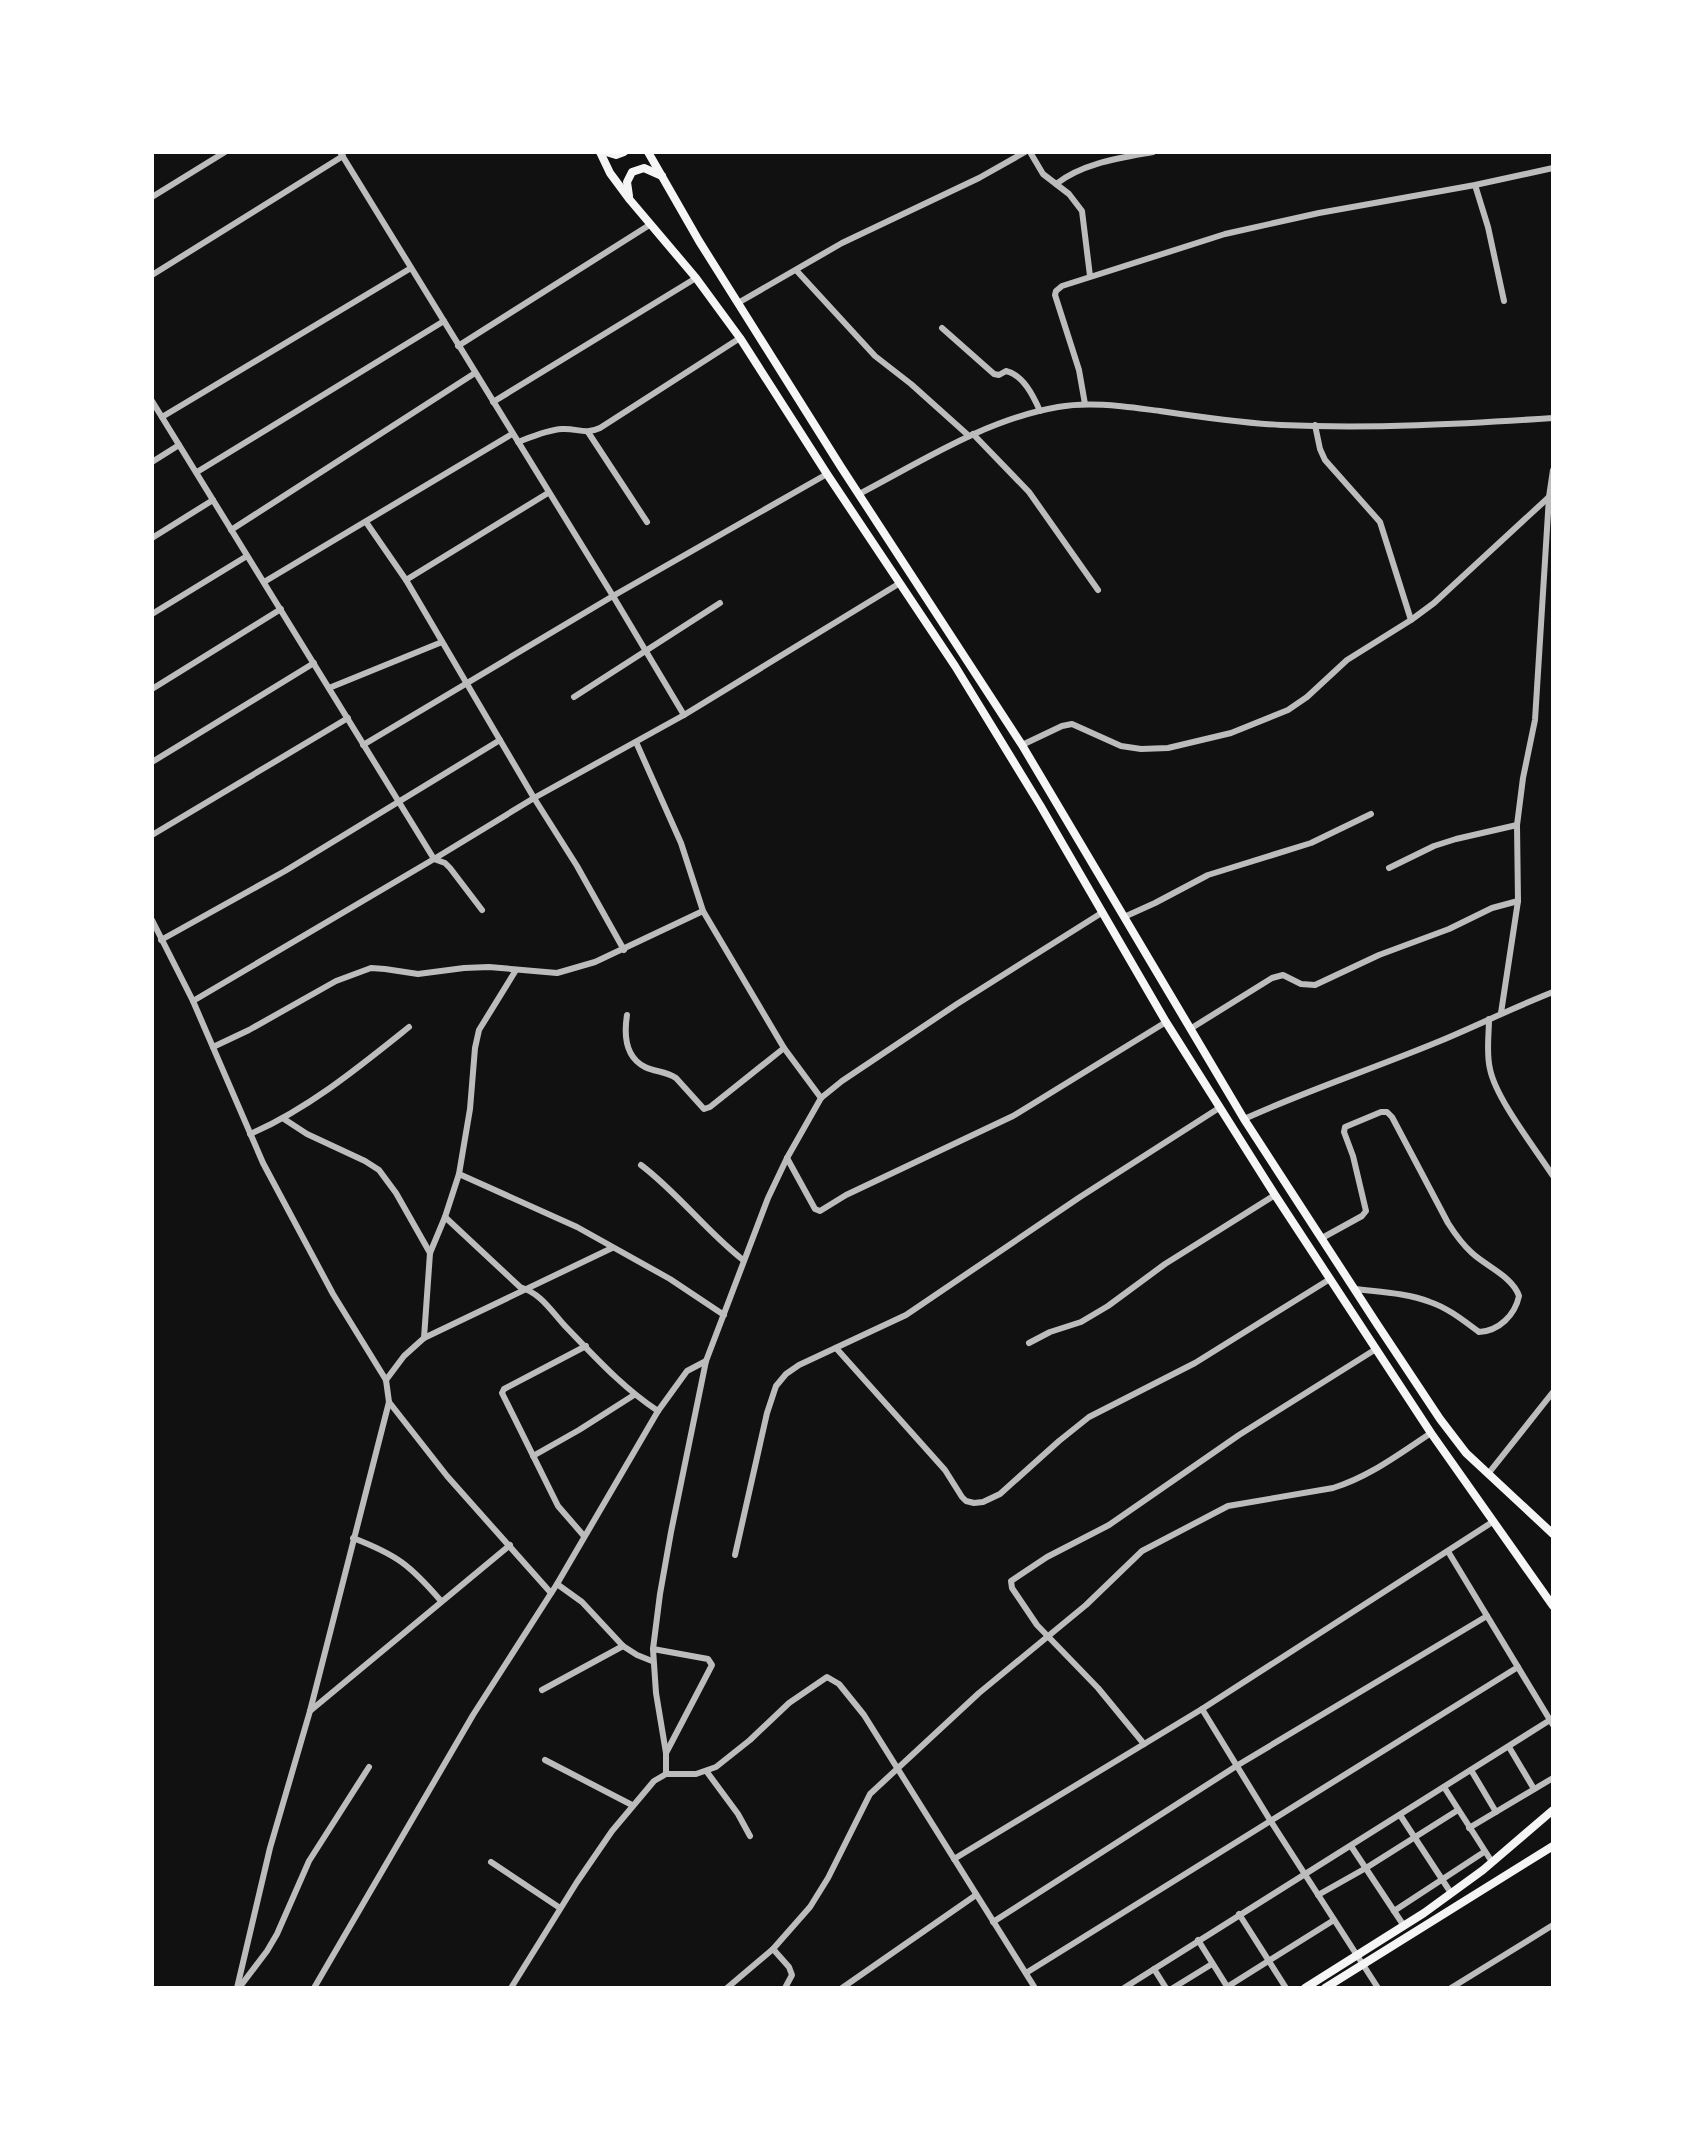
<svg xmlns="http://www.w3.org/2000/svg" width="1705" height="2140" viewBox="0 0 1705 2140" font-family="Cabin,sans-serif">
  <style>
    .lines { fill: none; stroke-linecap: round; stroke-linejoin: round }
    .minor { stroke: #bcbcbc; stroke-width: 6 }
    .secondary { stroke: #f5f5f5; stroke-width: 8 }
  </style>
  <rect width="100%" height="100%" fill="#111"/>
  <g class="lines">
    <g class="minor">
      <path d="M340 152 613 596 684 715"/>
      <path d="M1030 152 1043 174 1069 194 1082 211 1090 276"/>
      <path d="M1056 184C1083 163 1120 158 1153 152"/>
      <path d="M1475 185 1488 227 1504 301"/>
      <path d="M152 197 225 152"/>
      <path d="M796 270 875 356 911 384 969 436"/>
      <path d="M152 275 343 156"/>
      <path d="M738 303 842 243 979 178 1025 152"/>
      <path d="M942 328 994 374 999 375 1006 371C1023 375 1033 395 1040 411"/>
      <path d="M458 346 651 224"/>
      <path d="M152 401 434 859 445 863 450 868 482 910"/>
      <path d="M493 402 696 278"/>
      <path d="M1085 404 1079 370 1055 295 1056 291 1062 286 1225 234 1319 213 1475 185 1553 168"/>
      <path d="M162 417 411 268"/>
      <path d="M1315 425 1320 449 1325 460 1380 522 1411 620"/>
      <path d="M588 432 647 522"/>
      <path d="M973 434 1029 492 1098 590"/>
      <path d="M518 442C531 437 547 430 562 429 577 428 585 435 600 428L740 338"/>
      <path d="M152 462 179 445"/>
      <path d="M197 472 444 321"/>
      <path d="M859 494C922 461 987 419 1058 407 1092 401 1127 407 1160 411 1200 417 1240 423 1281 425 1371 429 1463 424 1553 418"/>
      <path d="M366 522 406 580 534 798 577 866 624 950"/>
      <path d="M231 530 475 373"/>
      <path d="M152 538 213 500"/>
      <path d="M406 580 548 493"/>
      <path d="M264 582 512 434"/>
      <path d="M152 614 247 556"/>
      <path d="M329 688 442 642"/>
      <path d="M152 689 281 609"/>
      <path d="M574 697 720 603"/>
      <path d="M636 742 681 843 703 911 784 1048 821 1098"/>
      <path d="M363 745 613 596 827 474"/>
      <path d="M1022 745 1062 726 1072 724 1121 746 1141 749 1168 748 1231 733 1288 710 1307 697 1347 660 1411 620 1434 603 1549 497"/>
      <path d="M152 762 314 663"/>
      <path d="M152 835 348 718"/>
      <path d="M1389 868 1434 846 1456 839 1517 825"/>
      <path d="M1124 917 1155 903 1208 875 1311 843 1371 814"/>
      <path d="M152 920 193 1001 263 1163 333 1294 386 1380 389 1402 310 1711 270 1848 237 1988"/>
      <path d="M161 940 285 871 500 740"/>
      <path d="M193 1001 434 859 534 798 684 715 900 583"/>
      <path d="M1501 1013 1518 901 1517 825 1523 778 1535 720 1549 497 1553 470"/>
      <path d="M627 1015C624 1034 625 1057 645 1067 655 1072 666 1071 676 1078L704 1109 710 1107 784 1048"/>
      <path d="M1489 1019C1489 1035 1486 1053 1490 1069 1496 1099 1535 1148 1553 1176"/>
      <path d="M1190 1029 1272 978 1283 975 1301 984 1315 985 1379 955 1449 929 1492 908 1518 901"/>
      <path d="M213 1047 249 1030 336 981 371 968 385 969 418 974 464 968 489 967 557 973 595 962 703 911"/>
      <path d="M284 1119 307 1134 365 1161 379 1170 396 1193 430 1253"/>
      <path d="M1244 1119C1308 1090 1375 1068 1440 1041 1478 1025 1515 1007 1553 992"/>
      <path d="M250 1134C308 1109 359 1067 409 1027"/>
      <path d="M787 1158 815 1209 820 1211 846 1195 1013 1116 1166 1022"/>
      <path d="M641 1165C678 1193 706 1231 743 1260"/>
      <path d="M459 1174 577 1227 670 1279 724 1315"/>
      <path d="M445 1217 520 1287C542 1294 551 1311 566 1327 595 1357 623 1388 658 1411"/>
      <path d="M1322 1238 1362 1216 1366 1211 1353 1156 1344 1132 1345 1127 1381 1112H1387L1392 1117 1448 1223C1455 1234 1462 1244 1472 1253 1486 1266 1513 1277 1519 1296 1515 1315 1499 1331 1479 1332 1464 1321 1448 1308 1430 1302 1407 1293 1379 1292 1355 1289"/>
      <path d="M424 1338 430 1253 445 1217 459 1174 470 1109 475 1048 479 1030 516 970"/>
      <path d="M1029 1343 1050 1332 1081 1322 1108 1306 1165 1264 1275 1195"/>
      <path d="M836 1348 945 1470 962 1497 966 1501 974 1503 983 1502 1000 1494 1059 1441 1089 1417 1195 1363 1330 1279"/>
      <path d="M386 1380 404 1356 424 1338 612 1248"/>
      <path d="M389 1402 447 1476 551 1593"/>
      <path d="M533 1456 579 1430 634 1395"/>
      <path d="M1488 1474 1553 1392"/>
      <path d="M584 1536 558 1506 502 1393 504 1389 586 1346"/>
      <path d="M353 1538C397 1555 410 1565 441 1601"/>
      <path d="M1449 1553 1553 1725"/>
      <path d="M735 1555 767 1413 776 1386 786 1374 799 1365 906 1315 1080 1197 1219 1108"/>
      <path d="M557 1584 582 1602 623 1646 637 1655 652 1661"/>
      <path d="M653 1649 708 1659 712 1665 666 1753"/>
      <path d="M542 1690 623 1646"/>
      <path d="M1202 1709 1270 1820 1378 1988"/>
      <path d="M310 1711 510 1545"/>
      <path d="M1144 1744 1098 1688 1037 1625 1012 1588 1011 1581 1047 1557 1109 1525 1239 1435 1376 1349"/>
      <path d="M1509 1747 1534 1789"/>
      <path d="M545 1760 632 1805"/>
      <path d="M1471 1770 1496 1812"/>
      <path d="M707 1772 738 1814 750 1836"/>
      <path d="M666 1774V1753L656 1693 653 1649 660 1594 671 1532 706 1361 768 1198 787 1158 821 1098 842 1081 957 1004 1103 912"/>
      <path d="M1444 1787 1492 1862"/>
      <path d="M1400 1815 1451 1893"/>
      <path d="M1469 1828 1553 1778"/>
      <path d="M1351 1846 1404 1926"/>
      <path d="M954 1859 1202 1709 1494 1521"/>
      <path d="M491 1862 560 1908"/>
      <path d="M1318 1895 1366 1868 1458 1810"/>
      <path d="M1394 1911 1484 1852"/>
      <path d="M1239 1914 1286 1988"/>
      <path d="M993 1922 1238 1765 1487 1616"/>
      <path d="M1198 1940 1228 1988"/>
      <path d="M773 1949 789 1967 792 1975 785 1988"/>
      <path d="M1154 1969 1166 1988"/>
      <path d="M1026 1973 1518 1667"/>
      <path d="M1227 1987 1334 1920"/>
      <path d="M239 1988 267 1951 277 1934 309 1861 369 1767"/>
      <path d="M314 1988 473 1715 557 1584 658 1411 687 1371 706 1361"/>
      <path d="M511 1988 577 1882 612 1831 654 1781 666 1774H696L716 1767 750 1740 789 1703 827 1677 839 1684 864 1715 1035 1988"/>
      <path d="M727 1988 773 1949 810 1907 828 1878 870 1794 979 1693 1086 1605 1142 1551 1228 1506 1333 1488C1369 1477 1399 1454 1431 1433"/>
      <path d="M842 1988 976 1895"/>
      <path d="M1124 1988 1550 1720"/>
      <path d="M1173 1988 1212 1964"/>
      <path d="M1451 1988 1553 1925"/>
    </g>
    <g class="secondary">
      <path d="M600 152 610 173 630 200 696 278 740 338 827 474 955 666 1040 805 1166 1022 1275 1195 1431 1433 1553 1606"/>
      <path d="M606 152 616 155 624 152"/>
      <path d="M648 152 699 241 841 467 1022 745 1244 1119 1377 1324 1440 1419 1466 1453 1553 1534"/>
      <path d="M629 196 627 182 632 172 644 168 662 176"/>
      <path d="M1305 1988 1424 1913 1483 1870 1553 1810"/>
      <path d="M1325 1988 1553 1846"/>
    </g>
  </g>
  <rect width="1705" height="2140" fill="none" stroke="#ffffff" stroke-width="308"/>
</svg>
